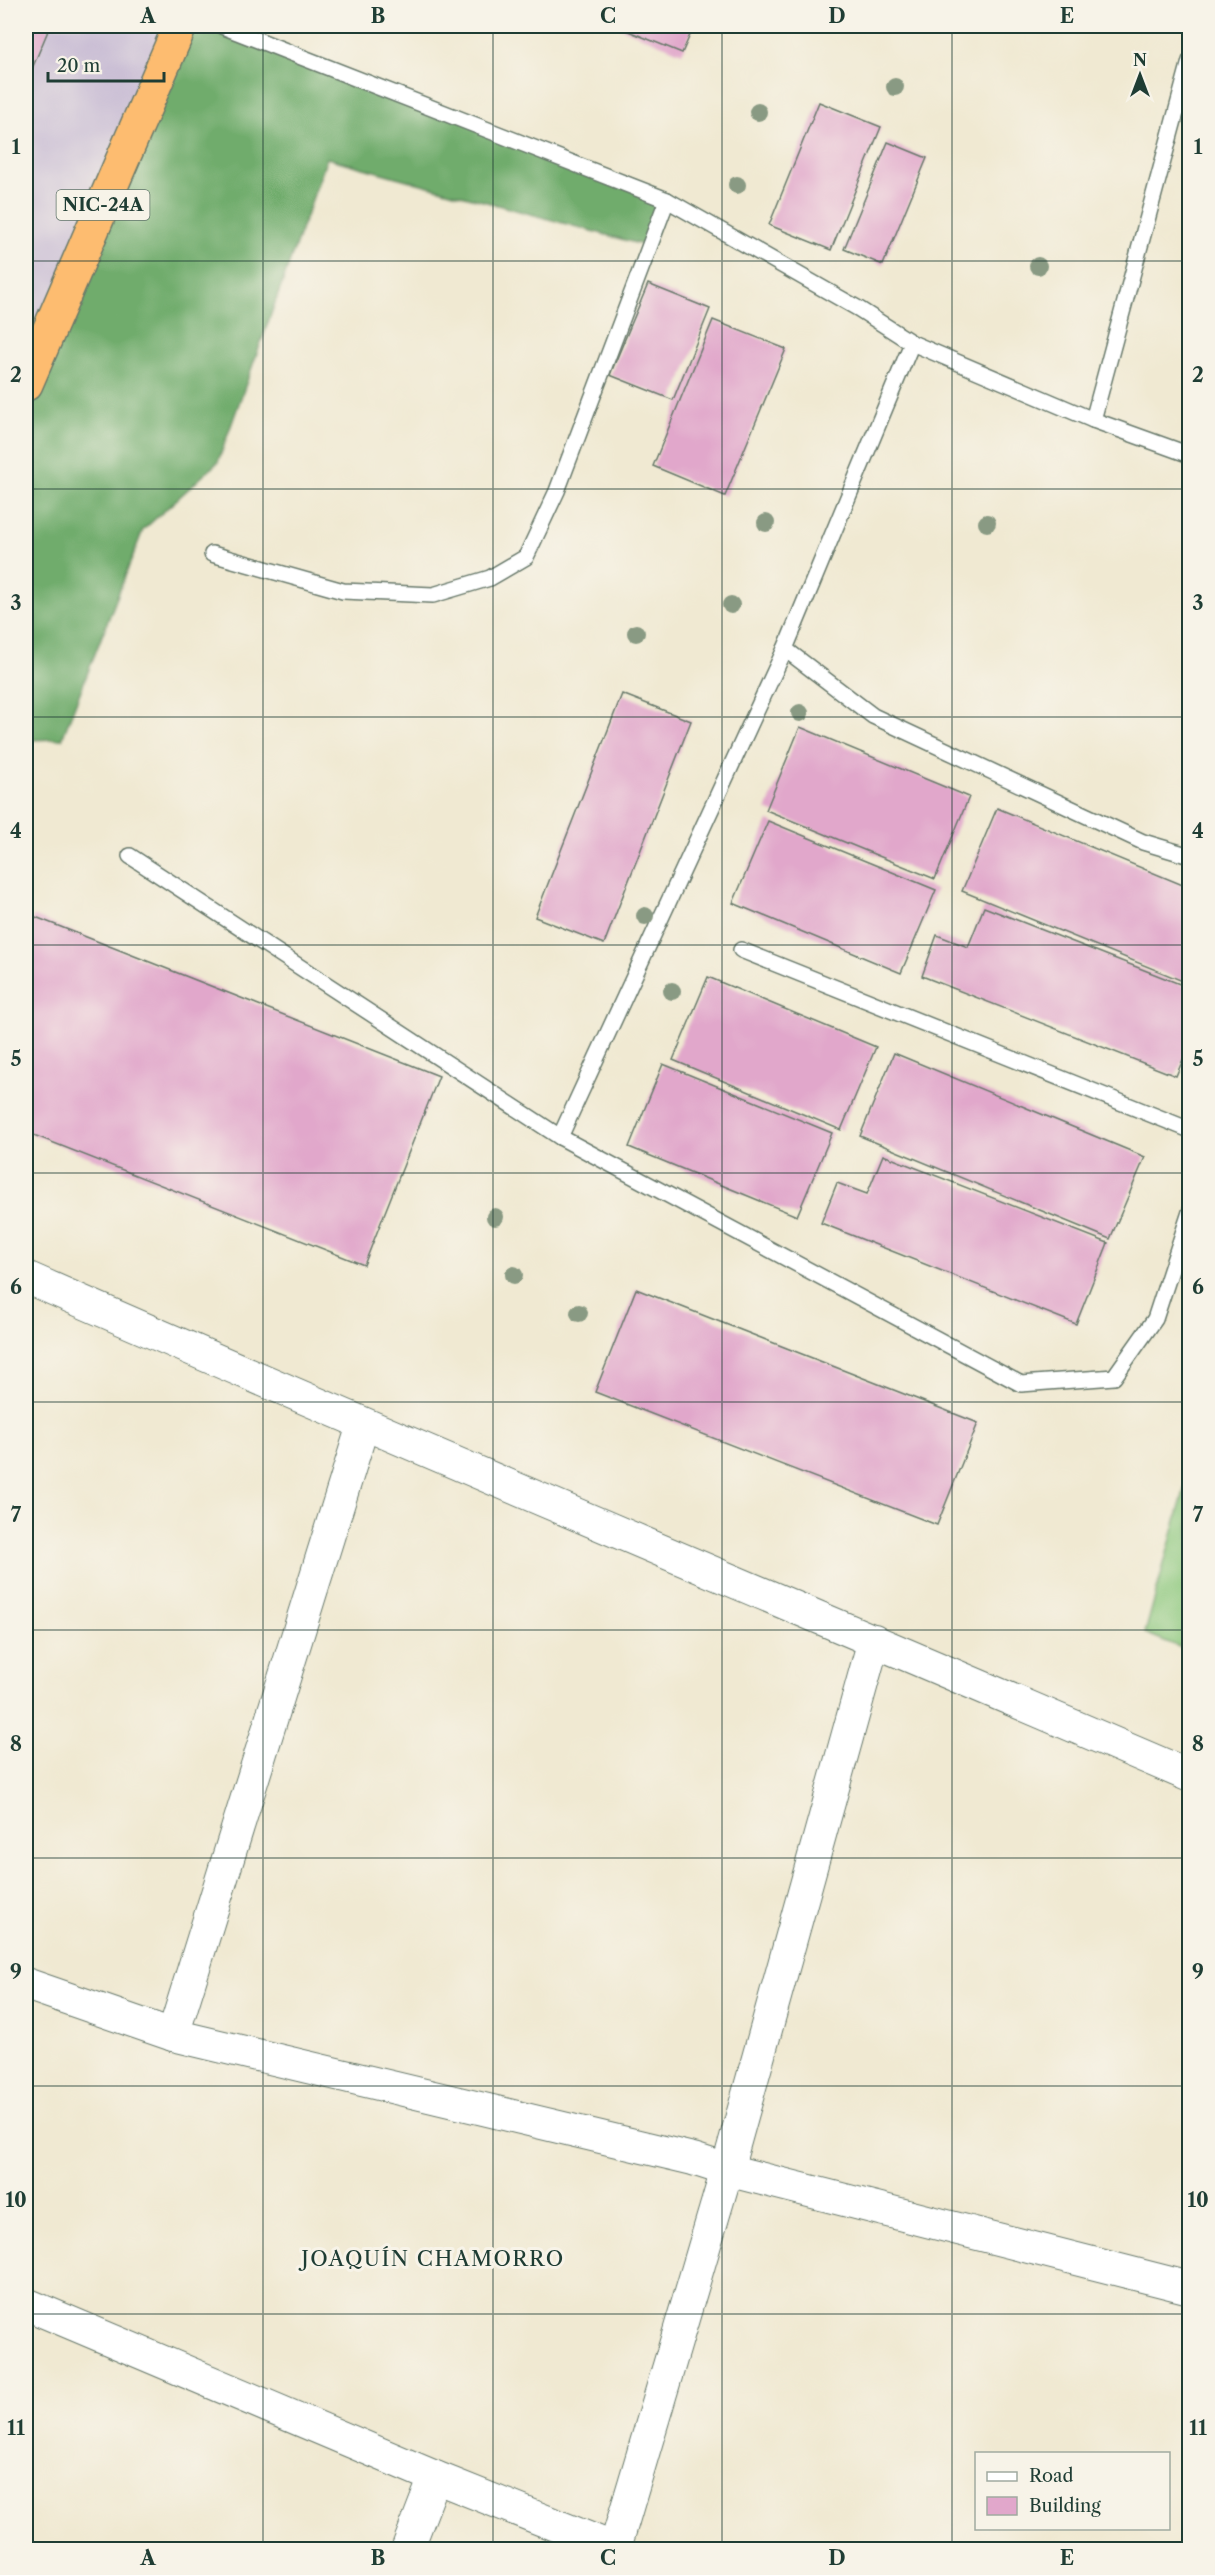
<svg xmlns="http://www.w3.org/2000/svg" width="1215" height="2575" viewBox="0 0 1215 2575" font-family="'Libre Caslon Text',serif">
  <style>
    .industrial { fill: #cbbfd5 }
    .green { fill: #8bc77c; stroke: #558258; stroke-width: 1.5 }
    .forest { fill: #70ac6c; stroke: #487450; stroke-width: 1.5 }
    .building { fill: #e1a7cb }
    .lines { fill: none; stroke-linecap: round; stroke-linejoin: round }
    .lane-casing { stroke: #68796b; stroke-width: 18 }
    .street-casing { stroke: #68796b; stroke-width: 34 }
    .highway-casing { stroke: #68796b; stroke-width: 36 }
    .lane { stroke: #fff; stroke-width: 15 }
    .street { stroke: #fff; stroke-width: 32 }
    .highway { stroke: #fdbc6f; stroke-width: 33 }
    .tree { fill: #899a83 }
    .grid { fill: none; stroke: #1f3d34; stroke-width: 1.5; stroke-opacity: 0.55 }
    .labels { text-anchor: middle; stroke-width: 6; stroke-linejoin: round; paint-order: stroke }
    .shield { fill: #f7f3e8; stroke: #60746a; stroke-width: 1.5 }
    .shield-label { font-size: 18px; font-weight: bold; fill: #1f3d34 }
    .neighbourhood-label { font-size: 21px; letter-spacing: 1.5px; fill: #1f3d34; stroke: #f7f3e8 }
    .neatline { fill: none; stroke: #1f3d34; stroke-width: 2 }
    .grid-label { font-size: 20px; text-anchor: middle; font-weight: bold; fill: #1f3d34 }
  </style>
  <rect width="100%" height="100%" fill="#f7f3e8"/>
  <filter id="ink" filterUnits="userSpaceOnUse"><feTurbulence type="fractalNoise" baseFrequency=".0167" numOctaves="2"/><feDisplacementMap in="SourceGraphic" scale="12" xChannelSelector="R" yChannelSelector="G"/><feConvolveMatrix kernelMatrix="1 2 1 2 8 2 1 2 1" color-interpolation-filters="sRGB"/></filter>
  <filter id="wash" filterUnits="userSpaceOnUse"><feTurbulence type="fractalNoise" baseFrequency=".008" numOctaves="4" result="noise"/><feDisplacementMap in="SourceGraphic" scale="24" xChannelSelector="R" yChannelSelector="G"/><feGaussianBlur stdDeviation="1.35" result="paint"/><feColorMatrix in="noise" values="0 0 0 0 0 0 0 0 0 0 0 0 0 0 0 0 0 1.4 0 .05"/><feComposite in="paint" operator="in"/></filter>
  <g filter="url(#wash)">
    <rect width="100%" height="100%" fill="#f0e9d2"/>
    <path class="industrial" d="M26 26H180L26 384Z"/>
    <path class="green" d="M1189 1473V1651L1145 1633Z"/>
    <path class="forest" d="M180 26H222L667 200 650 247 327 158 218 462 143 530 62 739 26 740V400Z"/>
    <g id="blocks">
      <g class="building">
        <path d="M26 26H50L26 83Z"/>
        <path d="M616 26H694L682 53Z"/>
        <path d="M819 102 881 127 831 250 769 225Z"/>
        <path d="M888 142 927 158 883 265 844 249Z"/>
        <path d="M648 284 710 309 673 400 610 375Z"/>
        <path d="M713 320 786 349 725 496 653 466Z"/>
        <path d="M622 694 691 721 604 944 535 917Z"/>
        <path d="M800 727 969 797 935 879 766 810Z"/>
        <path d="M997 808 1190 888V984L962 891Z"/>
        <path d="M768 821 936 890 901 973 733 903Z"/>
        <path d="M984 907 1190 988V1043L1176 1076 922 976 937 935 968 947Z"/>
        <path d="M33 916 439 1076 364 1265 26 1132V934Z"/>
        <path d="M708 977 876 1047 841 1130 673 1060Z"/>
        <path d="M894 1053 1145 1157 1110 1239 860 1136Z"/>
        <path d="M663 1064 832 1133 797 1216 629 1147Z"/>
        <path d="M883 1155 1108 1243 1076 1324 821 1223 837 1183 867 1194Z"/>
        <path d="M636 1289 978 1423 937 1525 595 1392Z"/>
      </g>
    </g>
  </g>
  <g filter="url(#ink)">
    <use href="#blocks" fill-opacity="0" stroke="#68796b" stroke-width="1.5"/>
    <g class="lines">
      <defs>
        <g id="lane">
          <path d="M222 26 667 200 859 309 912 343 1093 420 1190 455"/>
          <path d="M912 343 785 649 873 716 1143 842 1190 856"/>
          <path d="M1093 420 1190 61"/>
          <path d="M212 554 343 591 433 595 490 578 526 557 557 491 667 200"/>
          <path d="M130 856 560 1137 1021 1384 1114 1377 1155 1319 1190 1212"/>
          <path d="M741 950 1190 1130"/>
          <path d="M560 1137 785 649"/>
        </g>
        <g id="street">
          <path d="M26 1277C412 1447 802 1609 1190 1776"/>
          <path d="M26 1984 173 2035 693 2159 727 2170 1190 2288"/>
          <path d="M173 2035 363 1425"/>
          <path d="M26 2304 435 2477 618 2550"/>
          <path d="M615 2548 727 2170 874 1640"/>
          <path d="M407 2550 435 2477"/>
        </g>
        <path id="highway" d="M26 384 180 26"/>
      </defs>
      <use href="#lane" class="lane-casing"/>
      <use href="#street" class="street-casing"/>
      <use href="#highway" class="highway-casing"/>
      <use href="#lane" class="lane"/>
      <use href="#street" class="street"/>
      <use href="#highway" class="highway"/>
    </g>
    <g class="tree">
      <circle cx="895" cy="87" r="9"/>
      <circle cx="758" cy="112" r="9"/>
      <circle cx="737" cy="185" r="9"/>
      <circle cx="1038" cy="266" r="9"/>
      <circle cx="766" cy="523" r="9"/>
      <circle cx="987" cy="523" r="9"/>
      <circle cx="731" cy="605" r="9"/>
      <circle cx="636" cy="633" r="9"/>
      <circle cx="800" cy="713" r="9"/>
      <circle cx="645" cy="916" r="9"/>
      <circle cx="672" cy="991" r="9"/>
      <circle cx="495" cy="1217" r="9"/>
      <circle cx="514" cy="1275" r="9"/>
      <circle cx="579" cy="1313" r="9"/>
    </g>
  </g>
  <path class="grid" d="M263 26V2550M493 26V2550M722 26V2550M952 26V2550M26 261H1190M26 489H1190M26 717H1190M26 945H1190M26 1173H1190M26 1402H1190M26 1630H1190M26 1858H1190M26 2086H1190M26 2314H1190"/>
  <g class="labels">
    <rect class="shield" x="56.5" y="190" width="93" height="30" rx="4.5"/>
    <g class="shield-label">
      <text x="103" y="211">NIC-24A</text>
    </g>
    <g class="neighbourhood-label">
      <text x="433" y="2266">JOAQUÍN CHAMORRO</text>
    </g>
  </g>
  <rect width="1215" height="2575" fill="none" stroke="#f7f3e8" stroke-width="66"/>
  <rect x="975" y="2452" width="195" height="78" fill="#f7f3e8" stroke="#a1aaa0" stroke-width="1.5"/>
  <rect x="987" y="2472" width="30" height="9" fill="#ffffff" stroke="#a1aaa0" stroke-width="1.5"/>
  <text x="1029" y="2482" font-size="18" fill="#1f3d34">Road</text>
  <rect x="987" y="2497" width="30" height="18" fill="#e1a7cb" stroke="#a1aaa0" stroke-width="1.5"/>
  <text x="1029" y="2512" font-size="18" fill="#1f3d34">Building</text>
  <g transform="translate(1140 75)" stroke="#f7f3e8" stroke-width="4.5" paint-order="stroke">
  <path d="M0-4.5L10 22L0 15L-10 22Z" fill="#1f3d34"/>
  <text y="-9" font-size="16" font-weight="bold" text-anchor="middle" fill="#1f3d34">N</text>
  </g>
  <path d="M48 72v9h116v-9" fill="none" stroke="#1f3d34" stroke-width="3"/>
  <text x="57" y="72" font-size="18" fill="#1f3d34" stroke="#f7f3e8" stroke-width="4.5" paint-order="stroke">20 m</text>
  <rect x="33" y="33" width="1149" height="2509" class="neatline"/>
  <g class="grid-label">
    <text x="148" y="23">A</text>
    <text x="378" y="23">B</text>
    <text x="608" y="23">C</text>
    <text x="837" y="23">D</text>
    <text x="1067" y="23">E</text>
    <text x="16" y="154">1</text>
    <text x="1198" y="154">1</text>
    <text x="16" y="382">2</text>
    <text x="1198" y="382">2</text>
    <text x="16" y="610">3</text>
    <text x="1198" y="610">3</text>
    <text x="16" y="838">4</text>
    <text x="1198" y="838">4</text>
    <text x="16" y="1066">5</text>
    <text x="1198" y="1066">5</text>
    <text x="16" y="1294">6</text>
    <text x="1198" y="1294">6</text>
    <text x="16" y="1522">7</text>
    <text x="1198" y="1522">7</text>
    <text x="16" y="1751">8</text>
    <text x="1198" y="1751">8</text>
    <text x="16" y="1979">9</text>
    <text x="1198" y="1979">9</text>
    <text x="16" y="2207">10</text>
    <text x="1198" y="2207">10</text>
    <text x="16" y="2435">11</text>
    <text x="1198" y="2435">11</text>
    <text x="148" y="2565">A</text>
    <text x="378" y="2565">B</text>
    <text x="608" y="2565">C</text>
    <text x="837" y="2565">D</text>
    <text x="1067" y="2565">E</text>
  </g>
</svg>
